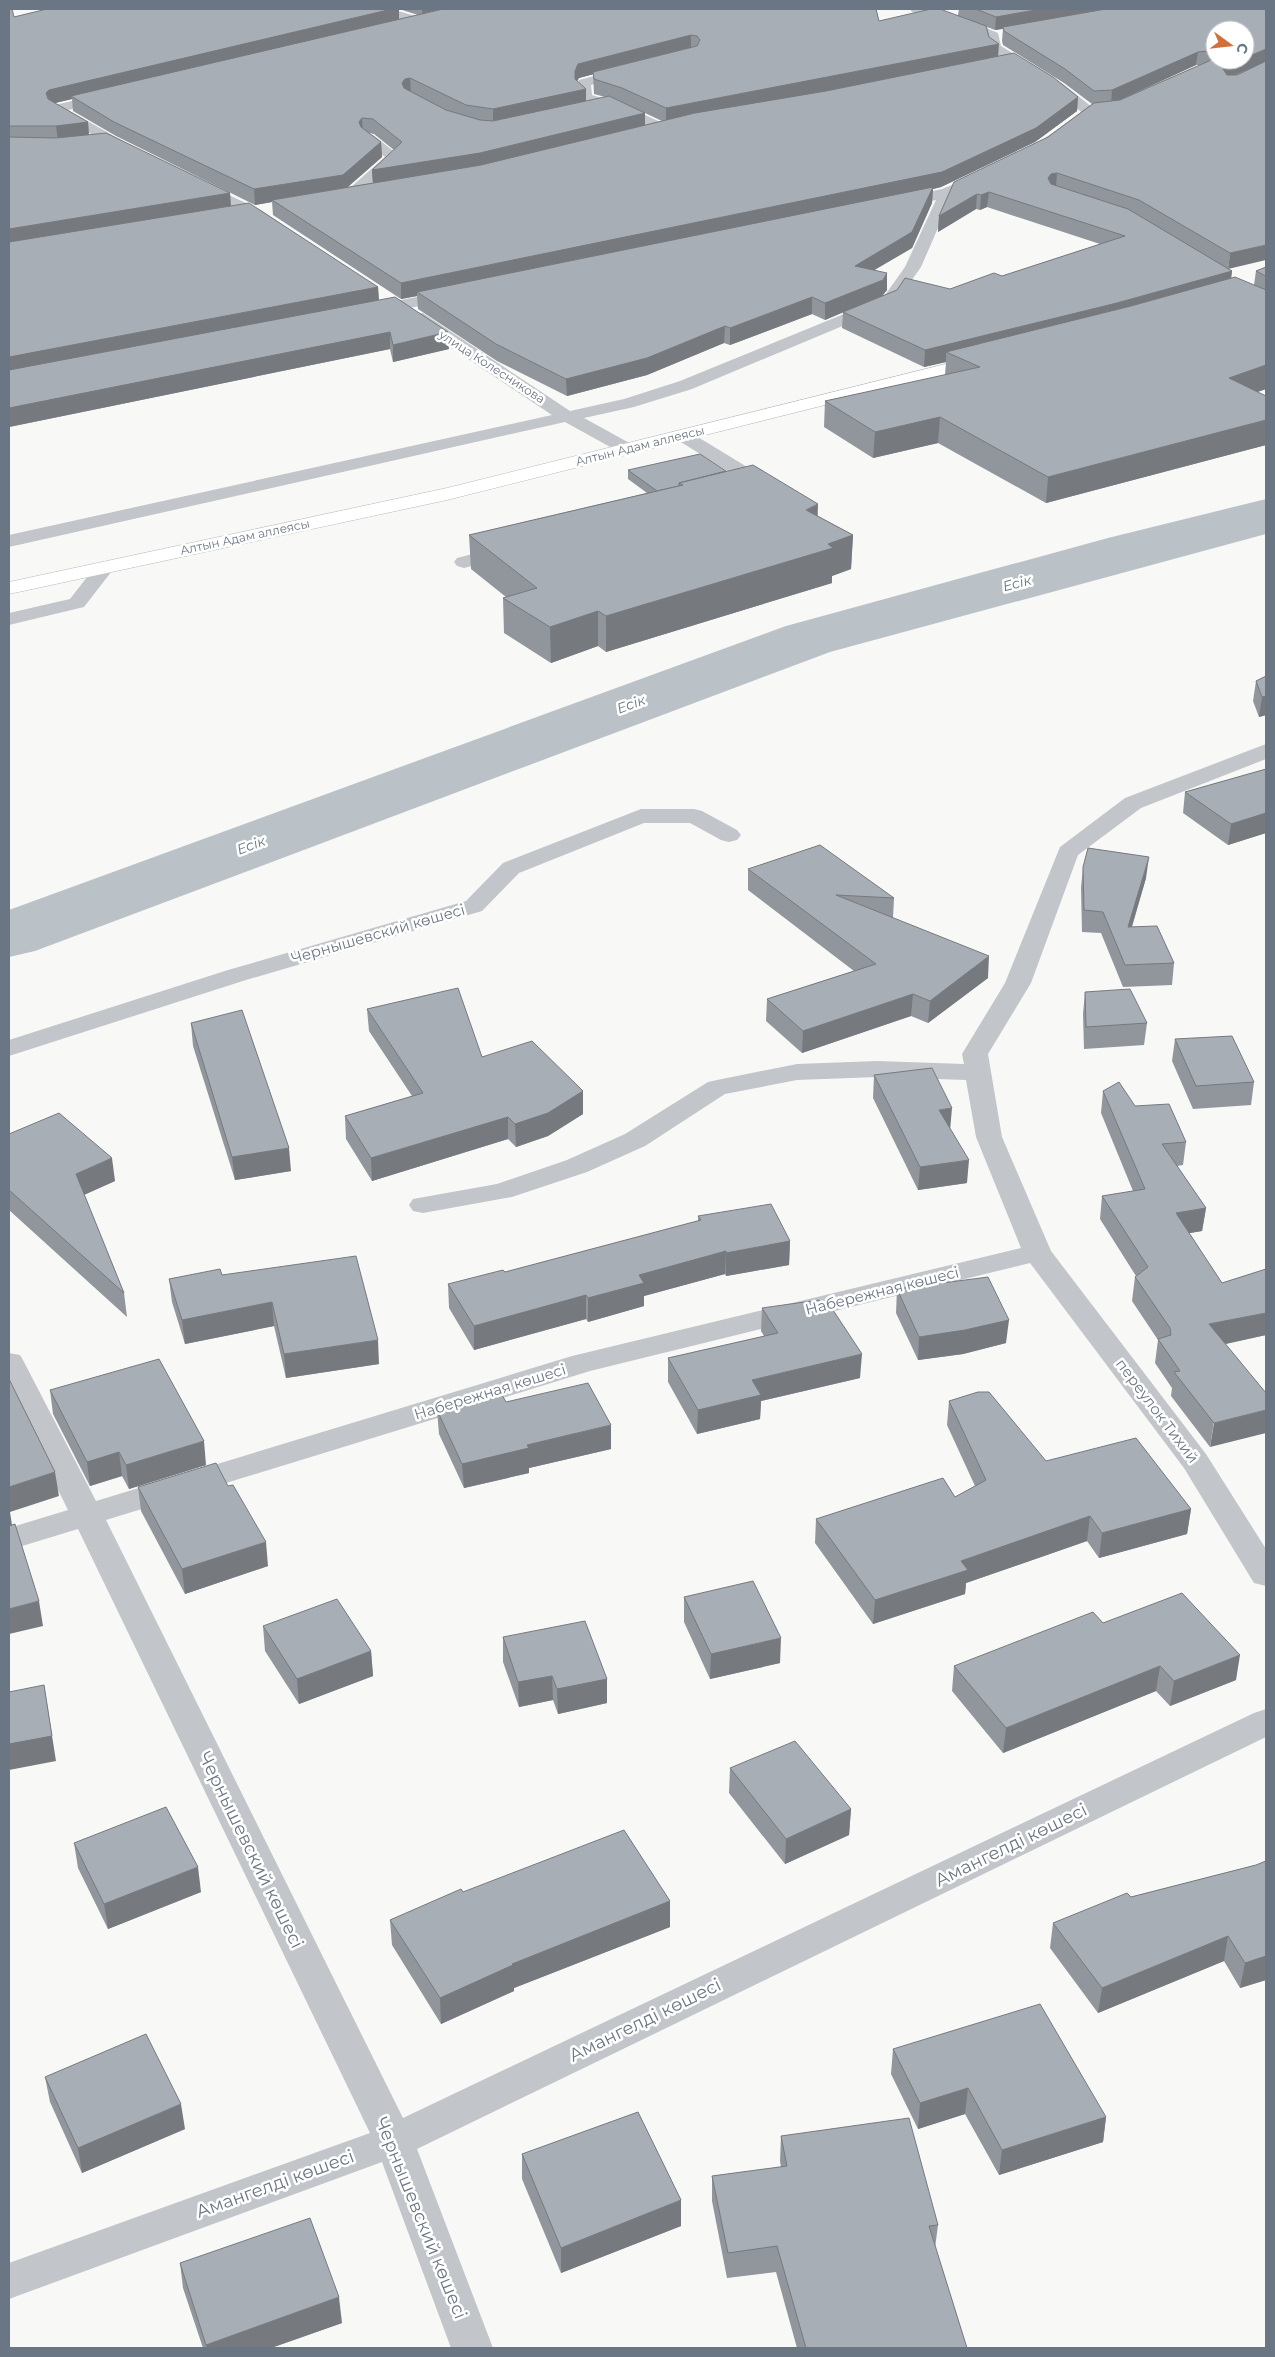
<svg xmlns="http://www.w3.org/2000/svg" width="1275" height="2357" viewBox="0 0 1275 2357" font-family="Montserrat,sans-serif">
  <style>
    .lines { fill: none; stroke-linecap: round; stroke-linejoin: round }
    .river { fill: #bac2c8; fill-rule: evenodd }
    .major-casing { stroke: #b4b7bb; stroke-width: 1 }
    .minor { fill: #c2c5c9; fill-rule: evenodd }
    .major { fill: #fff; fill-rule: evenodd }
    .wall { fill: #90969c; fill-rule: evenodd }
    .shaded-wall { fill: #767a7f }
    .building { fill: #a8aeb5; stroke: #767a7f }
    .labels { text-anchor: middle; stroke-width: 5; stroke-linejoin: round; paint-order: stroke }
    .far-street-label { font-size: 12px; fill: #6b7684; stroke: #fff }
    .far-water-label { font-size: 14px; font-style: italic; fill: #67767f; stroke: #fff }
    .street-label { font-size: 15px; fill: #6b7684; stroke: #fff }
    .near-street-label { font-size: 18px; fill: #6b7684; stroke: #fff }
  </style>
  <rect width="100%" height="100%" fill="#f8f8f6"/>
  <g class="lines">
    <path class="river" d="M1266 499V534L830 652 35 951 9 957V910L786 626 1108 538Z"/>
    <defs>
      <path id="major" d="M982 355 988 356 991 360 988 364 447 500 9 594V582L447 488Z"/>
    </defs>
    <use href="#major" class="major-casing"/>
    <g class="minor">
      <path d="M372 9H391L426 19 427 22 421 26 374 12Z"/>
      <path d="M910 9C941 9 970 21 998 33L1001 46 1063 84 1092 107 1111 106 1122 102 1129 106 1127 109 1113 114H1084L1053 90 990 51 987 38 964 28 912 12Z"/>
      <path d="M629 67 636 71 634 74 591 85 592 95 621 104 669 126 671 129 669 132H659L611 110 580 100C577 95 576 85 579 80Z"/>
      <path d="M109 92 114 93 116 96 114 99 68 110 137 149 139 152 137 155H127L49 109 51 106Z"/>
      <path d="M368 134 373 135 401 157 353 200H343L340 197 343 194 385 157 363 141 361 138 363 135Z"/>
      <path d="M984 172 991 176 989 179 952 196 921 267 895 304 692 389 634 407 584 418 633 445 636 449 633 453H621L565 422 9 547V535L552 415 411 321 409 317 411 313H423L570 411 624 399 680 381 883 298 905 267 936 200 897 208 889 203 892 200 942 189Z"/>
      <path d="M197 180 261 210 280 223 277 226H267L192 187 190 184 192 181Z"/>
      <path d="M453 290 459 292 461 295 459 298 370 316 364 314 362 311 364 308 370 306Z"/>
      <path d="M682 430 688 431 775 484 777 488 775 492H761L676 439 673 435 676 431Z"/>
      <path d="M507 545 514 547 517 551 514 555 464 568 457 566 454 562 457 558Z"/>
      <path d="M105 561 112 563 115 567 84 607 9 625V613L70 599 98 563Z"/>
      <path d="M1266 744V759L1141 808 1078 855 1031 983 988 1054 1002 1137 1051 1251 1206 1454 1266 1549V1586L1254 1583 1184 1468 1030 1263 590 1371 106 1520 403 2118 1254 1713 1266 1709V1737L417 2149 493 2348H451L382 2162 9 2299V2263L370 2133 78 1529 9 1550V1528L68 1510 9 1391V1353L20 1355 24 1362 96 1501 572 1356 1021 1248 976 1137 966 1080 877 1077 797 1080 725 1094 645 1146 587 1172 512 1197 423 1213 413 1211 409 1205 413 1199 497 1184 567 1160 625 1134 708 1082 717 1080 797 1064 877 1061 964 1064 962 1054 1005 983 1060 847 1125 798Z"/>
      <path d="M641 809H694L702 811 737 830 741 835 737 840 729 842 721 840 690 823H644L519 873 482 911 246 980 9 1056V1040L228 970 466 901 503 863Z"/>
    </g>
    <use href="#major" class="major"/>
  </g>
  <g class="wall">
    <path d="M9 9 14 17 47 9H876L879 21 958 15 959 9H1266L1228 269 1232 271 1231 278 1254 285 1256 271 1266 267V389L1257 392 1266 396V445L1046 503 938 443 873 458 824 427 825 401 945 375 946 362 924 367 842 328 843 312 825 320 812 314 730 345 724 343 647 375 567 396 497 361 418 309 417 296 401 299 273 215 272 202 255 205 116 136 73 111 72 99 55 103 88 122 89 135 230 193 231 206 378 287 379 300 449 349 393 362 390 349 9 427ZM399 9 418 15 399 19ZM987 27 995 30 1003 29 1002 41 1003 45 1064 83 1092 104 939 216 938 232 976 209 980 210 987 207 1100 244 1002 276 950 289 883 295 887 290 874 270 912 248 932 203 933 189 941 187 1035 142 1077 111 1078 97 998 56 989 37ZM1196 65H1200L1118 101ZM593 74 594 94 605 97 586 101 577 81 579 78ZM645 113 662 121 645 125ZM369 133 374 134 394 150 372 170 373 183 348 187 382 157 381 142Z"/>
    <path d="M628 470 726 471 818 516 853 535 851 569 832 576V583L606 652 598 646 551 663 504 633 503 598 506 597 471 569 469 535 647 493 628 479Z"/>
    <path d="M1266 676V715L1259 717 1253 701 1256 681Z"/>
    <path d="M1266 769V833L1228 845 1183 813 1185 792Z"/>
    <path d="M1083 867 1146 878 1132 927 1174 963 1172 985 1123 987 1101 933 1082 932 1081 888Z"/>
    <path d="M748 869 894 898 893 918 988 978 928 1023 911 1016 802 1053 766 1021 767 999 854 971 748 890Z"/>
    <path d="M1085 992 1147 1023 1144 1045 1084 1049 1083 1014Z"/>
    <path d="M367 1009 482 1057 583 1114 548 1136 516 1147 508 1139 372 1181 346 1139 345 1116 412 1096 369 1031Z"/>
    <path d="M191 1023 291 1171 235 1180 193 1046Z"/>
    <path d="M1175 1039 1254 1082 1251 1105 1193 1109 1172 1061Z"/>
    <path d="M874 1075 967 1183 918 1190 873 1098Z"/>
    <path d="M1103 1091 1135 1106 1186 1142 1183 1165 1177 1166 1206 1208 1202 1231 1189 1233 1222 1283 1266 1269V1335L1226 1344 1210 1447 1171 1396 1172 1388 1155 1363 1158 1340 1132 1301 1135 1277 1136 1276 1100 1219 1102 1196 1133 1191 1101 1113Z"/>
    <path d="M9 1134 115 1181 84 1195 124 1293 127 1317 9 1210Z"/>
    <path d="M698 1216 790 1241 789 1265 726 1276 725 1274 644 1296V1306L588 1322 586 1319 474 1350 449 1308 448 1284 505 1272 698 1221Z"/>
    <path d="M222 1275 379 1364 286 1378 274 1326 185 1344 172 1302 169 1279Z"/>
    <path d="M897 1289 1006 1343 963 1354 918 1360 896 1313Z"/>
    <path d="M762 1308 860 1378 761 1401 760 1419 697 1434 668 1382V1358L764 1336 761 1331Z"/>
    <path d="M50 1390 206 1465 129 1489 122 1476 90 1486 53 1414Z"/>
    <path d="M949 1401 1046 1461 1191 1509 1187 1534 1099 1558 1087 1541 966 1583 965 1594 873 1624 815 1543 816 1519 955 1497 975 1486 947 1425Z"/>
    <path d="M506 1402 611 1449 529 1468V1473L464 1488 439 1434 437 1410Z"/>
    <path d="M228 1486 268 1566 185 1594 141 1511 138 1487Z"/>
    <path d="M684 1597 780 1663 710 1679 684 1622Z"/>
    <path d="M1103 1623 1236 1680 1170 1706 1156 1691 1003 1753 952 1691 954 1666Z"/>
    <path d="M263 1626 371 1651 373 1676 299 1704 265 1651Z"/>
    <path d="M503 1637 607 1679V1703L558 1714 553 1700 519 1707 503 1662Z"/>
    <path d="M730 1768 851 1809 849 1835 785 1864 729 1793Z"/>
    <path d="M74 1843 201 1892 108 1929 78 1868Z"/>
    <path d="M1266 1861V1980L1240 1988 1224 1961 1098 2013 1050 1948 1053 1923 1131 1897 1256 1865Z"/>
    <path d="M463 1892 670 1901V1927L514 1988V1991L441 2024 392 1945 390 1920Z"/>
    <path d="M893 2049 1106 2117 1103 2142 999 2175 965 2114 918 2129 891 2074Z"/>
    <path d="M45 2077 185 2129 82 2173 50 2102Z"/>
    <path d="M781 2136 938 2225 935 2248 967 2348H797L776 2272 727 2278 712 2201V2176L781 2167 780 2161Z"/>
    <path d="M522 2154 681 2226 561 2273 522 2179Z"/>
    <path d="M180 2263 342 2323 271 2348H203L183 2288Z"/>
  </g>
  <g class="shaded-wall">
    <path d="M392 9H399V21L71 96 72 99 51 104 46 93 49 90Z"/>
    <path d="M422 9H453L422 16Z"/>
    <path d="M1041 9H1115L995 30 996 17Z"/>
    <path d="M691 35V49L579 78 575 85V71L578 64Z"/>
    <path d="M999 44 998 58 666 123V108Z"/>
    <path d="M1266 49V62L1224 79 1223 69 1226 65 1239 60H1245V58Z"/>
    <path d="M1198 52 1196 65 1111 104 1112 90Z"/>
    <path d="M410 78 411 92 406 93 402 83 405 79Z"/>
    <path d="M586 89V104L493 124V109Z"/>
    <path d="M1078 97 1077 111 1035 142 941 187 933 189 932 203 912 248 854 282 417 292V296L401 299V283Z"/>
    <path d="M645 113V127L481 168 373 185 372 170Z"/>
    <path d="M362 118 363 133 359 122Z"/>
    <path d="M88 122 89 137 58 141 56 126Z"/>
    <path d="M381 142 382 157 344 190 272 200V202L255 205 254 189Z"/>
    <path d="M1057 173 1056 188 1050 189 1048 178 1051 174Z"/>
    <path d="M989 192 987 207 980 210 981 195Z"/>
    <path d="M230 193 231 209 9 245V229Z"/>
    <path d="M977 194 976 209 938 232 939 216Z"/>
    <path d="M1266 245V260L1228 269 1230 253Z"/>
    <path d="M1232 271 1230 287 946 352V362L924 367 925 350Z"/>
    <path d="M887 273V290L882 296 825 320V303Z"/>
    <path d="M378 287 379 303 9 374V357Z"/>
    <path d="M812 297V314L730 345V328Z"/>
    <path d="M725 326 724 343 647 375 567 396 566 379Z"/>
    <path d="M390 332V349L9 427V408Z"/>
    <path d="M448 332 449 349 393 362V345Z"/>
    <path d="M1266 365V389L1226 403 1229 378Z"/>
    <path d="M940 417 938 443 873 458 875 432Z"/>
    <path d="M1266 420V445L1046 503 1048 477Z"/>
    <path d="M818 504 817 538 806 510Z"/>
    <path d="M853 535 851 569 832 576V583L606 652V616Z"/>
    <path d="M598 611V646L551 663 550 627Z"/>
    <path d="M1266 696V715L1259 717 1262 697Z"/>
    <path d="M1266 813V833L1228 845 1231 824Z"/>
    <path d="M1149 857 1146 878 1125 949 1128 927Z"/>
    <path d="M989 956 988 978 928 1023 930 1001Z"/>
    <path d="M913 994 911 1016 802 1053 803 1031Z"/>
    <path d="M583 1091V1114L548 1136 516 1147 515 1124Z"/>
    <path d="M952 1108 950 1131 939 1110Z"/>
    <path d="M508 1117V1139L372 1181 371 1158Z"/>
    <path d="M289 1148 291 1171 235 1180 232 1157Z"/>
    <path d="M112 1158 115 1181 79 1197 76 1174Z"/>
    <path d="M969 1160 967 1183 918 1190 920 1167Z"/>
    <path d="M1206 1208 1202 1231 1173 1236 1176 1213Z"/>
    <path d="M790 1241 789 1265 726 1276V1253Z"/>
    <path d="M726 1251 725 1274 644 1296V1306L588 1322V1298L639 1275Z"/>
    <path d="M586 1295V1319L474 1350V1326Z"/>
    <path d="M272 1302 274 1326 185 1344 182 1320Z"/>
    <path d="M1266 1313V1335L1206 1348 1209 1324Z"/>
    <path d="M1009 1320 1006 1343 963 1354 918 1360 919 1337Z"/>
    <path d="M378 1340 379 1364 286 1378 284 1354Z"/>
    <path d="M862 1354 860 1378 761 1401 760 1419 697 1434 698 1410 752 1380Z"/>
    <path d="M1266 1410V1433L1210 1447 1214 1423Z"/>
    <path d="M611 1425V1449L529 1468V1473L464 1488 462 1464 527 1445Z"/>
    <path d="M204 1441 206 1465 129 1489 126 1465Z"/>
    <path d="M119 1452 122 1476 90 1486 87 1462Z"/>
    <path d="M55 1472 59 1496 10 1512 12 1525 9 1527V1487Z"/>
    <path d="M1191 1509 1187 1534 1099 1558 1102 1533Z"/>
    <path d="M1090 1516 1087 1541 966 1583 965 1594 873 1624 875 1600 961 1561Z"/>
    <path d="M266 1542 268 1566 185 1594 182 1569Z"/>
    <path d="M39 1601 43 1626 9 1634V1609Z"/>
    <path d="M781 1638 780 1663 710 1679 711 1654Z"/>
    <path d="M371 1651 373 1676 299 1704 297 1679Z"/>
    <path d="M1240 1655 1236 1680 1170 1706 1174 1681Z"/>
    <path d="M1160 1666 1156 1691 1003 1753 1006 1728Z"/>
    <path d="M552 1676 553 1700 519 1707 518 1682Z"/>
    <path d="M607 1679V1703L558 1714 557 1689Z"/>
    <path d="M44 1685 56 1761 9 1770V1744Z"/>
    <path d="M851 1809 849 1835 785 1864 786 1839Z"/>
    <path d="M198 1867 201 1892 108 1929 104 1904Z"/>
    <path d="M670 1901V1927L514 1988V1991L441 2024 440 1998 512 1964Z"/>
    <path d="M1228 1936 1224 1961 1098 2013 1102 1988Z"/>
    <path d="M1266 1956V1980L1240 1988 1245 1963Z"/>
    <path d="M968 2088 965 2114 918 2129 920 2103Z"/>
    <path d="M181 2104 185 2129 82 2173 78 2148Z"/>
    <path d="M1106 2117 1103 2142 999 2175 1002 2150Z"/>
    <path d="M681 2200V2226L561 2273V2248Z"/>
    <path d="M339 2297 342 2323 271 2348H207L206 2345Z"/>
  </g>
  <g class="building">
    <path d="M9 9H12L14 17 47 9H392L49 90 46 93 48 99 88 122 56 126H9Z"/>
    <path d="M443 9H876L879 21 931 9H940L986 26 989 37 999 44 666 108 622 88 594 79 593 72 697 46 700 40 697 36 691 35 578 64 575 71V79L586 89 493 109 466 105 410 78 405 79 402 83 404 88 446 110 480 120 493 121 609 96 645 113 480 153 372 170 402 142 373 119 362 118 359 122 361 127 381 142 343 175 254 189 114 122 71 96Z"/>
    <path d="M976 9H1041L996 17Z"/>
    <path d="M1106 9H1266V49L1245 58V30H1215V60H1239L1226 65 1223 69 1227 75H1237L1266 61V245L1230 253 1139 200 1057 173 1051 174 1048 178 1051 184 1128 209 1232 271 1117 303 925 350 843 312 897 290 905 278 950 289 994 273 1002 276 1125 236 989 192 981 195 977 194 939 216 954 182 1048 137 1094 103 1120 100 1209 61 1212 57 1208 51 1198 52 1112 90 1094 91 1065 69 1004 31 1003 27Z"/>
    <path d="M1014 53 1053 77 1078 97 1036 128 942 172 401 283 272 200 481 165 695 113 826 91Z"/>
    <path d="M106 133 230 193 9 229V137L56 138Z"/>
    <path d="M933 187 912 232 855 266 887 273 883 280 825 303 812 297 730 328 725 326 647 358 566 379 496 344 417 292Z"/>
    <path d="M249 203 378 287 9 357V242Z"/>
    <path d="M1266 267V276L1256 271Z"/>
    <path d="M1235 277 1266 290V365L1229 378 1266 396V420L1048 477 940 417 875 432 825 401 980 367 946 352 1131 306Z"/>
    <path d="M395 297 448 332 393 345 390 332 9 408V370Z"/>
    <path d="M700 454 726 471 679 483V486L657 491 628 470Z"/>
    <path d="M753 465 818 504 806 510 853 535 828 544 833 548 606 616 598 611 550 627 503 598 537 588 469 535 683 485 679 483Z"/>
    <path d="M1266 676V696L1262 697 1256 681Z"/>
    <path d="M1266 769V813L1231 824 1185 792Z"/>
    <path d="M820 845 894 898 836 895 989 956 930 1001 913 994 803 1031 767 999 876 964 748 869Z"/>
    <path d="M1088 848 1149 857 1128 927 1157 926 1174 963 1125 965 1103 912 1084 910 1083 867Z"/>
    <path d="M458 988 482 1057 532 1041 583 1091 548 1113 515 1124 508 1117 371 1158 345 1116 423 1093 367 1009Z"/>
    <path d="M1130 989 1147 1023 1086 1027 1085 992Z"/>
    <path d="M242 1010 289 1148 232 1157 191 1023Z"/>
    <path d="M1232 1036 1254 1082 1196 1086 1175 1039Z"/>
    <path d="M932 1068 952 1108 939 1110 969 1160 920 1167 874 1075Z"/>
    <path d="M1119 1082 1135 1106 1169 1104 1186 1142 1162 1144 1206 1208 1176 1213 1222 1283 1266 1269V1313L1209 1324 1266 1393V1410L1214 1423 1174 1372 1180 1371 1158 1339 1171 1335 1170 1328 1135 1277 1148 1267 1102 1196 1145 1189 1103 1091Z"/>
    <path d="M59 1113 112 1158 76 1174 124 1293 9 1190V1134Z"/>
    <path d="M771 1204 790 1241 726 1253V1251L639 1275 644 1283 588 1298 586 1295 474 1326 448 1284 503 1270 505 1272 701 1220 698 1216Z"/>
    <path d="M356 1256 378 1340 284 1354 272 1302 182 1320 169 1279 220 1269 222 1275Z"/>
    <path d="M988 1277 1009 1320 965 1330 919 1337 897 1289Z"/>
    <path d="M819 1300 822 1306 829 1304 862 1354 752 1380 761 1395 698 1410 668 1358 778 1333 762 1308Z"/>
    <path d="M159 1359 204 1441 126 1465 119 1452 87 1462 50 1390Z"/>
    <path d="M9 1379 55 1472 9 1487Z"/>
    <path d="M588 1383 611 1425 527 1445 529 1448 462 1464 437 1410 502 1395 506 1402Z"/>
    <path d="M978 1392H989L1046 1461 1136 1438 1191 1509 1102 1533 1090 1516 961 1561 968 1570 875 1600 816 1519 943 1478 955 1497 986 1480 949 1401Z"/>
    <path d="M216 1463 228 1486 233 1485 266 1542 182 1569 138 1487Z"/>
    <path d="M15 1524 39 1601 9 1609V1526Z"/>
    <path d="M753 1581 781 1638 711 1654 684 1597Z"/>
    <path d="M1182 1593 1240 1655 1174 1681 1160 1666 1006 1728 954 1666 1093 1612 1103 1623Z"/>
    <path d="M337 1599 371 1651 297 1679 263 1626Z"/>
    <path d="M585 1621 607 1679 557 1689 552 1676 518 1682 503 1637Z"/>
    <path d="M44 1685 52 1736 9 1744V1692Z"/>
    <path d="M795 1741 851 1809 786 1839 730 1768Z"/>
    <path d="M166 1807 198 1867 104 1904 74 1843Z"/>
    <path d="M624 1830 670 1901 512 1964 513 1965 440 1998 390 1920 461 1889 463 1892Z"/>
    <path d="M1266 1861V1956L1245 1963 1228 1936 1102 1988 1053 1923 1127 1893 1131 1897 1256 1865Z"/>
    <path d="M1040 2004 1106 2117 1002 2150 968 2088 920 2103 893 2049Z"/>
    <path d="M146 2034 181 2104 78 2148 45 2077Z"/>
    <path d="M638 2112 681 2200 561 2248 522 2154Z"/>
    <path d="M909 2118 938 2225 929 2226 967 2348H806L777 2246 728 2253 712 2176 787 2166 781 2136Z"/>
    <path d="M310 2218 339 2297 206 2345 180 2263Z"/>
  </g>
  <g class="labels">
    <g class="far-street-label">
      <text transform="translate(492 367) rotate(33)" y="4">улица Колесникова</text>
      <text transform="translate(640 446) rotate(-14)" y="4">Алтын Адам аллеясы</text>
      <text transform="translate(245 537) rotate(-12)" y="4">Алтын Адам аллеясы</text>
    </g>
    <g class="far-water-label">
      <text transform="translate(1017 583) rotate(-15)" y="5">Есік</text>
      <text transform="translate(631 704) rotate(-20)" y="5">Есік</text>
      <text transform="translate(251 845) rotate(-20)" y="5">Есік</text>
    </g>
    <g class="street-label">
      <text transform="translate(378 934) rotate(-16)" y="5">Чернышевский көшесі</text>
      <text transform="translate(882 1291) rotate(-14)" y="5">Набережная көшесі</text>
      <text transform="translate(490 1392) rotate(-17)" y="5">Набережная көшесі</text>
      <text transform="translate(1157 1411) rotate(53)" y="5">переулок Тихий</text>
    </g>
    <g class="near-street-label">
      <text transform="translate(1011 1845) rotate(-26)" y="6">Амангелді көшесі</text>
      <text transform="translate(251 1850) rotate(64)" y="6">Чернышевский көшесі</text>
      <text transform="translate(645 2020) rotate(-26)" y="6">Амангелді көшесі</text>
      <text transform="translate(275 2184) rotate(-20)" y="6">Амангелді көшесі</text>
      <text transform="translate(421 2218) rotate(68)" y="6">Чернышевский көшесі</text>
    </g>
  </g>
  <rect width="1275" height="2357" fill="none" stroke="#6b7684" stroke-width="20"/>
  <g transform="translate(1230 45) rotate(105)"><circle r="24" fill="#ffffff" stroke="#c4c8ce"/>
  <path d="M0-4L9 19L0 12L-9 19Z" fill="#d2703c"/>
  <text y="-8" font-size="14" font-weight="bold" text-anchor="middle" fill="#6b7684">С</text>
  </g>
</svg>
